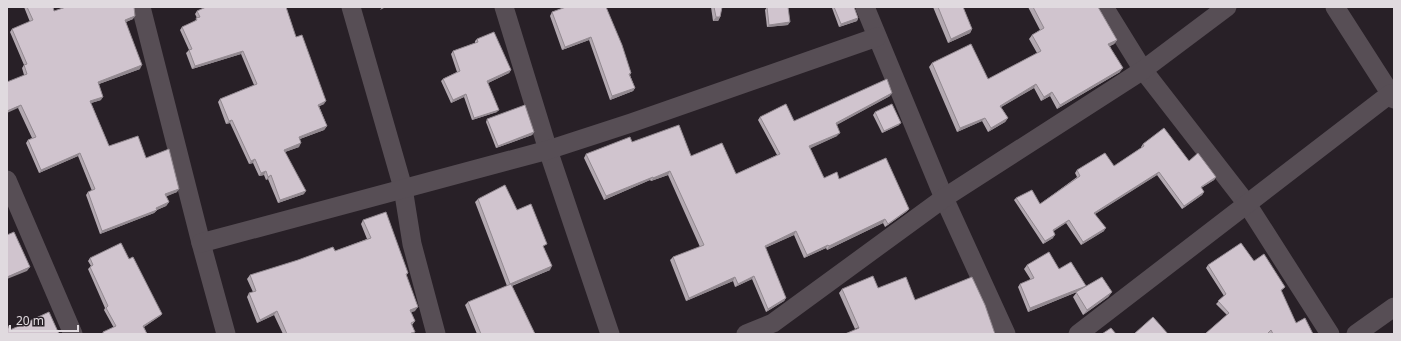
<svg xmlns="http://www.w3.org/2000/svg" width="1401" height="341" viewBox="0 0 1401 341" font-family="'Noto Sans',sans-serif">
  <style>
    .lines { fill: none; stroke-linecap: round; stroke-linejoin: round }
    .minor { stroke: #574e55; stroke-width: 19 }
    .wall { fill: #b3a9b1 }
    .shaded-wall { fill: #928990 }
    .building { fill: #d0c4ce; stroke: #928990 }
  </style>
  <rect width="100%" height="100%" fill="#282027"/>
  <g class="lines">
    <g class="minor">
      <path d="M141 7 201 243 226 334"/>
      <path d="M351 7 403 188 412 244 436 334"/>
      <path d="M504 7 548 150 610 334"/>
      <path d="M865 7 944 198 1006 334"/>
      <path d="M1104 7 1143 70 1247 204 1330 334"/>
      <path d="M1335 7 1394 99"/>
      <path d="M7 180 73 334"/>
      <path d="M201 243 548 150 631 123 877 37"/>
      <path d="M746 334 773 323 944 198 1143 70 1227 7"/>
      <path d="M1078 334 1390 94"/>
      <path d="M1356 334 1394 307"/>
    </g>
  </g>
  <g class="wall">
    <path d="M24 7H53L54 11 133 19 126 22 140 69 99 84 101 100 91 103 109 146 146 158 177 192 166 196 169 202 166 206 157 210 154 213 100 234 86 195 88 192 92 191 78 156 39 173 26 143 28 140 32 138 18 108 24 75 22 68 24 65 10 32 12 29 30 22Z"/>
    <path d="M566 7 631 73 630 75 635 88 633 91 610 100 589 40 562 50 550 16 552 12Z"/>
    <path d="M711 7H722L720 17 718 21H713Z"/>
    <path d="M767 7 788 25 767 27 765 10Z"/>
    <path d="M833 7H854L858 18 857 21 839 27 832 8Z"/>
    <path d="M933 7H963L972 29 970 33 948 43Z"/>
    <path d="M1028 7H1098L1117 40 1114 44 1110 46 1120 72 1057 109 1050 96 1041 101 1034 88 1001 107 1008 118 1005 122 988 132 982 121 957 132 929 67 932 63 988 79 1037 53 1029 39 1032 35 1040 30Z"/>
    <path d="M197 11 296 37 324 104 319 106 327 126 324 130 300 139 299 147 285 152 304 194 278 203 268 179 266 180 264 175 259 176 253 163 249 164 230 123 226 124 218 102 220 99 254 85 241 54 192 69 186 53 189 50 180 30 182 27 194 22 197 18 195 14Z"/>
    <path d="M477 39 511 70 509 73 488 83 497 112 472 120 464 97 451 103 441 81 443 79 457 72 451 54 453 51 475 43V41Z"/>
    <path d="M890 96 836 125 837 136 810 148 824 178 839 179 909 209 906 212 885 227 883 223 827 250 826 248 804 258 794 235 765 248 786 298 784 301 766 312 752 279 735 287 733 281 686 301 670 260 673 257 700 247 668 175 651 181 650 180 604 200 584 158 586 154 632 142 691 156 736 174 777 155 758 120 760 117 794 121Z"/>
    <path d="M875 112 899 125 882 133 873 115Z"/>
    <path d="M487 119 534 132 532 135 496 148 486 122Z"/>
    <path d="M1143 144 1189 161 1216 177 1214 180 1201 188 1204 192 1202 195 1182 209 1157 175 1095 214 1104 231 1081 245 1066 223 1053 231V238L1043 244 1014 200 1016 198 1040 204 1077 177 1075 173 1077 170 1114 166 1141 148V147Z"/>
    <path d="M478 199 517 210 544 248 550 270 512 286 535 334H477L465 305 468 302 507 286 475 202Z"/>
    <path d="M363 220 408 273 406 276 415 311 411 312 415 321 412 325 413 334H283L274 315 257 323 247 297 249 293 253 292 247 279 250 275 335 251 367 239 361 224Z"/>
    <path d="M90 258 129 259 162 314 160 316 144 327 147 334H102L103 332 114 328 104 310 105 308 88 269 91 266 88 261Z"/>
    <path d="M1254 261 1285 287 1281 291 1296 323 1313 334H1270V333L1268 334H1205L1227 315 1216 304 1224 296 1206 268 1208 265Z"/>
    <path d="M1027 265 1059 269 1085 287 1112 292 1108 297 1083 315 1073 297 1077 292 1028 312 1018 287 1020 284 1031 280 1024 269Z"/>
    <path d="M878 288 915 300 855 329 839 293 842 289Z"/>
  </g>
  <g class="shaded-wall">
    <path d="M382 7H386L380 10Z"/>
    <path d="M135 16 133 19 123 23 125 20Z"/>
    <path d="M716 17H720L718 21H713Z"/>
    <path d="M858 18 857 21 839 27 841 24Z"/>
    <path d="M790 22 788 25 767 27 769 25Z"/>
    <path d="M972 29 970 33 948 43 951 39Z"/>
    <path d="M591 37 589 40 562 50 565 47Z"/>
    <path d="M1117 40 1114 44 1106 48 1108 44Z"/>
    <path d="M243 51 241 54 192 69 195 66Z"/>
    <path d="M142 65 140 69 96 85 98 82Z"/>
    <path d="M1123 68 1120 72 1057 109 1060 105Z"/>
    <path d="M511 70 509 73 486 84 487 81Z"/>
    <path d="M1036 84 1034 88 998 109 1000 106Z"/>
    <path d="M635 88 633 91 610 100 612 96Z"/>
    <path d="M1052 92 1050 96 1041 101 1044 97Z"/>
    <path d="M892 93 890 96 833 127 836 123Z"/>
    <path d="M466 94 464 97 451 103 453 100Z"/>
    <path d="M103 97 101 100 88 104 90 101Z"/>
    <path d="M326 101 324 104 316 108 318 105Z"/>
    <path d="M21 105 18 108 7 113V111Z"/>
    <path d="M499 110 497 112 472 120 474 118Z"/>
    <path d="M985 118 982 121 957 132 960 128Z"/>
    <path d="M1008 118 1005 122 988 132 991 128Z"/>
    <path d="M232 120 230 123 226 124 229 121Z"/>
    <path d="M901 123 899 125 882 133 884 131Z"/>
    <path d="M327 126 324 130 297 140 299 137Z"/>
    <path d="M534 132 532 135 496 148 498 146Z"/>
    <path d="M840 133 837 136 807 150 809 146Z"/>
    <path d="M301 143 299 147 282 153 284 150Z"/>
    <path d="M80 153 78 156 39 173 41 170Z"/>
    <path d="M255 159 253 163 249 164 251 161Z"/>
    <path d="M266 171 264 175 259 176 261 173Z"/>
    <path d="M670 171 668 175 651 181 653 178Z"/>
    <path d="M1159 172 1157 175 1092 216 1094 213Z"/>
    <path d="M271 175 268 179 266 180 268 177Z"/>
    <path d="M653 177 650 180 604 200 606 196Z"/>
    <path d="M1216 177 1214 180 1198 190 1201 187Z"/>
    <path d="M179 189 177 192 163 198 165 194Z"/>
    <path d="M306 191 304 194 278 203 280 200Z"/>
    <path d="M1204 192 1202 195 1182 209 1184 206Z"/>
    <path d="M169 202 166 206 154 211 156 208Z"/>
    <path d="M909 209 906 212 885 227 888 224Z"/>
    <path d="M157 210 154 213 100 234 102 231Z"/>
    <path d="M885 219 883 223 827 250 829 246Z"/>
    <path d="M1069 220 1066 223 1051 233 1053 230Z"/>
    <path d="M1106 228 1104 231 1081 245 1083 242Z"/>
    <path d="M796 231 794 235 762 249 765 246Z"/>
    <path d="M1055 235 1053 238 1043 244 1045 241Z"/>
    <path d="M828 245 826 248 804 258 807 255Z"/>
    <path d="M552 266 550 270 508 287 510 284Z"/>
    <path d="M30 267 27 271 7 279V277Z"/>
    <path d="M754 276 752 279 735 287 738 284Z"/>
    <path d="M735 277 733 281 686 301 689 298Z"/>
    <path d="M1086 286 1084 289 1028 312 1030 308Z"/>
    <path d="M1112 292 1108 297 1083 315 1087 310Z"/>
    <path d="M786 298 784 301 766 312 768 309Z"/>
    <path d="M418 307 415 311 408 313 410 310Z"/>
    <path d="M277 311 274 315 257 323 260 320Z"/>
    <path d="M162 314 160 316 141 329 143 326Z"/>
  </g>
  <g class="building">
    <path d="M27 7H53L54 11 66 7H134L135 16 125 20 142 65 98 82 103 97 90 101 109 146 138 136 146 158 169 149 179 189 165 194 169 202 156 208 157 210 102 231 88 192 95 189 80 153 41 170 28 140 36 137 21 105 7 111V82L27 74 24 65 27 64 12 29 33 20Z"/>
    <path d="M206 7H286L296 37 302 35 326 101 318 105 327 126 299 137 301 143 284 150 306 191 280 200 271 175 268 177 266 171 261 173 255 159 251 161 232 120 229 121 220 99 257 84 243 51 195 66 189 50 192 49 182 27 197 20 196 18 200 17 197 11Z"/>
    <path d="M566 7H606L622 45 631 73 629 74 635 88 612 96 591 37 565 47 552 12Z"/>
    <path d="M714 7H722L720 17H716Z"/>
    <path d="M767 7H788L790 22 769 25Z"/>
    <path d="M834 7H854L858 18 841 24Z"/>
    <path d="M938 7H963L972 29 951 39Z"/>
    <path d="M1033 7H1098L1117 40 1108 44 1123 68 1060 105 1052 92 1044 97 1036 84 1000 106 1008 118 991 128 985 118 960 128 932 63 971 44 988 79 1041 51 1032 35 1044 28Z"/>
    <path d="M494 32 511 70 487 81 499 110 474 118 466 94 453 100 443 79 460 71 453 51 478 42 477 39Z"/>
    <path d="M887 79 892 93 836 123 840 133 809 146 824 178 837 172 839 179 886 158 909 209 888 224 885 219 829 246 828 245 807 255 796 231 765 246 786 298 768 309 754 276 738 284 735 277 689 298 673 257 704 245 670 171 653 178V177L606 196 586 154 630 137 632 142 679 125 691 156 722 143 736 174 780 154 760 117 786 104 794 121Z"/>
    <path d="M892 104 901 123 884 131 875 112Z"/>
    <path d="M525 105 534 132 498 146 487 119Z"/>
    <path d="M1164 128 1189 161 1198 153 1216 177 1201 187 1204 192 1184 206 1159 172 1094 213 1106 228 1083 242 1069 220 1053 230 1055 235 1045 241 1016 198 1032 190 1040 204 1080 176 1077 170 1105 153 1114 166 1144 146 1143 144Z"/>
    <path d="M505 185 517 210 531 204 547 244 543 246 552 266 510 284 478 199Z"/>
    <path d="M386 212 408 273 406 274 418 307 410 310 415 321 411 323 415 332 411 333 412 334H287L277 311 260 320 249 293 256 291 250 275 298 260 333 247 335 251 371 238 363 220Z"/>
    <path d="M14 232 30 267 7 277V235Z"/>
    <path d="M121 243 129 259 133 257 162 314 143 326 147 334H104L103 332 116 326 106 308 108 306 90 267 93 265 90 258Z"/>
    <path d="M1241 243 1254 261 1264 254 1285 287 1281 290 1296 323 1305 318 1313 334H1273L1271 330 1267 334H1205L1229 313 1218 301 1226 294 1208 265Z"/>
    <path d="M1049 252 1059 269 1071 262 1086 286 1030 308 1020 284 1034 278 1027 265Z"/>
    <path d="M873 276 878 288 906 277 915 300 972 277 985 305 995 334H845L859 328 842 289Z"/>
    <path d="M1102 277 1112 292 1087 310 1076 292Z"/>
    <path d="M511 284 535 334H481L468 302Z"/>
    <path d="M49 312 59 334H7V324L10 330Z"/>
    <path d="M1153 317 1168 334H1134Z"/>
    <path d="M1111 328 1116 334H1102Z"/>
  </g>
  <rect width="1401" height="341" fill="none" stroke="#e0dadf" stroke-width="16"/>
  <path d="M10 325v6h68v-6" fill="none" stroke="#e0dadf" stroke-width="2"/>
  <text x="16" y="325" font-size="12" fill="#e0dadf" stroke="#282027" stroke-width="3" paint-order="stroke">20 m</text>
</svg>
